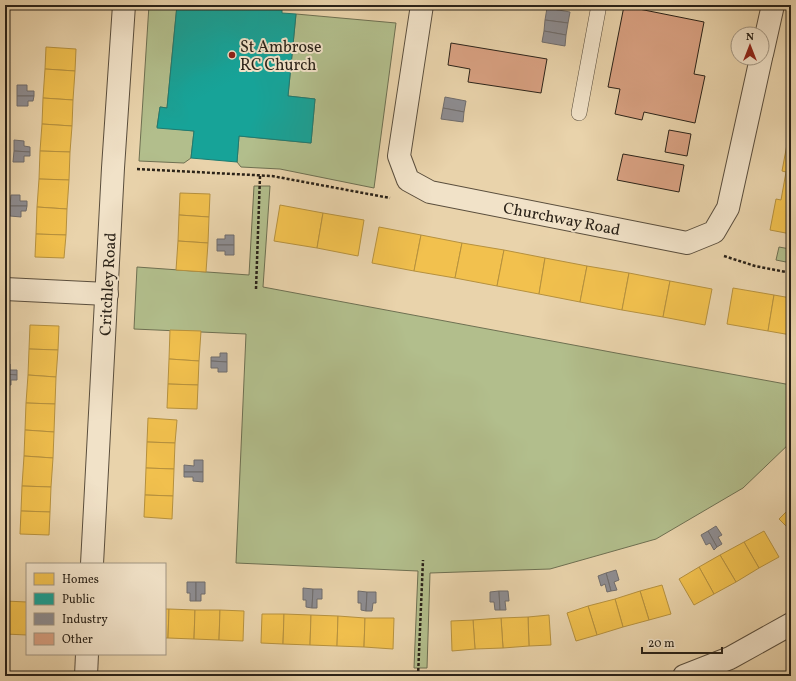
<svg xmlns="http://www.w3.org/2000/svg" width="796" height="681" viewBox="0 0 796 681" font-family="Vollkorn,serif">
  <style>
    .green { fill: #b2be8c; stroke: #6e7052 }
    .homes { fill: #f2c14e; stroke: #b6913e }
    .public { fill: #17a398; stroke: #1d7c72 }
    .industry { fill: #8d8d92; stroke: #6f6d6d }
    .building { fill: #d9a182; stroke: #2a2218 }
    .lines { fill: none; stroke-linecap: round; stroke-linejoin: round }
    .service-casing { stroke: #5a4e3d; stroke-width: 16 }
    .minor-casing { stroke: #5a4e3d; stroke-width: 24 }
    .path { stroke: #2a2218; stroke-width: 2.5; stroke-dasharray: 3 2; stroke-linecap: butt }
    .service { stroke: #f1e2c8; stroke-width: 15 }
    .minor { stroke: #f1e2c8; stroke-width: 22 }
    .poi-dot { fill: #8f2418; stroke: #f1e2c8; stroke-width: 1.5 }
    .labels { text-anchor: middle; stroke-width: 4; stroke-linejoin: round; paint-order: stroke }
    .poi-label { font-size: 16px; fill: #2a2218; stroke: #f1e2c8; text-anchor: start }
    .street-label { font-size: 16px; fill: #2a2218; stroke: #f1e2c8 }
  </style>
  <rect width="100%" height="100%" fill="#e9d3ab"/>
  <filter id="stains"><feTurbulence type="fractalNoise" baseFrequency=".005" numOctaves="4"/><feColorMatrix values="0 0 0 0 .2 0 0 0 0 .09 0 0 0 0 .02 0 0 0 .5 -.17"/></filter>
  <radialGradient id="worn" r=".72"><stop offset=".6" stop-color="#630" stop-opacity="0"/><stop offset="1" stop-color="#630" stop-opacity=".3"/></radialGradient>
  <g class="green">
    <path d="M149 5H177L167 108 160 107 157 127 194 131 191 158 184 163 139 161Z"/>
    <path d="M296 14 396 23 374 188 280 169 241 167 237 162 239 136 311 143 315 99 288 96Z"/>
    <path d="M254 186H270L263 287 616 353 791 385V442L743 488 656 539 550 569 430 573 427 668H414L418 571 236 563 246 334 134 329 137 267 249 275Z"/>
    <path d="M791 243V263L776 260 779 247 790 249Z"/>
  </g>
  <g class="homes">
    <path d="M46 47 76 49 75 71 45 69Z"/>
    <path d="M45 69 75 71 73 100 43 98Z"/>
    <path d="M43 98 73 100 72 126 42 124Z"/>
    <path d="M791 123V234L770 230 776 199 781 200 786 172 782 171Z"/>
    <path d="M42 124 72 126 70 152 40 151Z"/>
    <path d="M40 151 70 152 69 180 39 179Z"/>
    <path d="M39 179 69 180 67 209 37 207Z"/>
    <path d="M180 193 210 194 209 217 179 215Z"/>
    <path d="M280 205 323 213 317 248 274 241Z"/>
    <path d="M37 207 67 209 66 235 36 234Z"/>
    <path d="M323 213 364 220 358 256 317 248Z"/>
    <path d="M179 215 209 217 208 243 178 241Z"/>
    <path d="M379 227 421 235 414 271 372 263Z"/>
    <path d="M36 234 66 235 64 258 35 257Z"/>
    <path d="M421 235 462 243 455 278 414 271Z"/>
    <path d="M178 241 208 243 206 272 176 270Z"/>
    <path d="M462 243 504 250 497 286 455 278Z"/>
    <path d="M504 250 545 258 539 294 497 286Z"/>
    <path d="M545 258 587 266 580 302 539 294Z"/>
    <path d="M587 266 629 273 622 310 580 302Z"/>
    <path d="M629 273 670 281 663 317 622 310Z"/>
    <path d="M670 281 712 289 705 325 663 317Z"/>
    <path d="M733 288 774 295 768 331 727 324Z"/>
    <path d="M774 295 791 298V335L768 331Z"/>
    <path d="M30 325 59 326 58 350 29 349Z"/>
    <path d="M170 330 201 331 199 361 169 359Z"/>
    <path d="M29 349 58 350 56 377 28 375Z"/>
    <path d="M169 359 199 361 198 385 168 384Z"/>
    <path d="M28 375 56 377 55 404 26 403Z"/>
    <path d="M168 384 198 385 197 409 167 408Z"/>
    <path d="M26 403 55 404 54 432 25 430Z"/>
    <path d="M148 418 177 420 175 443 147 442Z"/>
    <path d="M25 430 54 432 53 458 24 456Z"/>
    <path d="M147 442 175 443 174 469 146 468Z"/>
    <path d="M24 456 53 458 51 487 22 486Z"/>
    <path d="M146 468 174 469 173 496 145 495Z"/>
    <path d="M22 486 51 487 50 512 21 511Z"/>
    <path d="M145 495 173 496 172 519 144 517Z"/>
    <path d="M791 507V531L779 519Z"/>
    <path d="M21 511 50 512 49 535 20 534Z"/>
    <path d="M764 531 779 557 759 568 744 542Z"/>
    <path d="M744 542 759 568 736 582 720 555Z"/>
    <path d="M720 555 736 582 714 594 699 567Z"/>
    <path d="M699 567 714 594 694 605 679 579Z"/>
    <path d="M662 585 671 614 649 620 640 591Z"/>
    <path d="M640 591 649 620 623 627 615 599Z"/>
    <path d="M615 599 623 627 597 635 588 606Z"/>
    <path d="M5 601 27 602V635L5 634Z"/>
    <path d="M588 606 597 635 576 641 567 613Z"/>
    <path d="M165 609H169L168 638H165Z"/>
    <path d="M169 609 195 610 194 639 168 638Z"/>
    <path d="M195 610H220L219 640 194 639Z"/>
    <path d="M220 610 244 611 243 641 219 640Z"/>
    <path d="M262 614H284L283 644 261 643Z"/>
    <path d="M284 614 311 615 310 645 283 644Z"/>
    <path d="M311 615 338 616 337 646 310 645Z"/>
    <path d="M549 615 551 645 529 646 528 617Z"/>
    <path d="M338 616 365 618 364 647 337 646Z"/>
    <path d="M528 617 529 646 503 648 501 618Z"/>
    <path d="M365 618H394L393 649 364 647Z"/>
    <path d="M501 618 503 648 475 649 473 620Z"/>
    <path d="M473 620 475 649 452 651 451 621Z"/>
  </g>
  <path class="public" d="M177 5H282V13L296 14 288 96 315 99 311 143 239 136 237 162 191 158 194 131 157 128 160 107 167 108Z"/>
  <g class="industry">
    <path d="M547 8 570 12 568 23 545 20Z"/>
    <path d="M545 20 568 23 566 35 544 31Z"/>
    <path d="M544 31 566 35 565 46 542 42Z"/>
    <path d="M17 85H27V91H34V96H17Z"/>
    <path d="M17 96H34L33 101H28V106H17Z"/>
    <path d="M445 97 466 101 464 112 443 108Z"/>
    <path d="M443 108 464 112 463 122 441 119Z"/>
    <path d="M14 140 24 141V146L30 147V152L14 151Z"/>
    <path d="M14 151 30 152V156H24V162H13Z"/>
    <path d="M11 195H20V201H27V206H10Z"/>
    <path d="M10 206H27L26 211H21V217L10 216Z"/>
    <path d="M225 235H234V245H217V239H225Z"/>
    <path d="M217 245H234V255H225V251H217Z"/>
    <path d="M220 353H227V362L211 361V357H220Z"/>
    <path d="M211 361 227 362V372H218V368H211Z"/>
    <path d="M5 364H10V370H17V375L5 374Z"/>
    <path d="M5 374 17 375V380H11V385H5Z"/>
    <path d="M194 460H203V472H184V465L194 466Z"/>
    <path d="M184 472H203V482L193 481V477H184Z"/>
    <path d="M716 526 722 535 718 537 722 544 717 547 708 531Z"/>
    <path d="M708 531 717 547 714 550 710 543 706 545 701 535Z"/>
    <path d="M616 570 619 580 614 582 617 590 611 591 606 573Z"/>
    <path d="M606 573 611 591 607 592 605 584 601 586 598 576Z"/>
    <path d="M187 582H196V601H190V593H187Z"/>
    <path d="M196 582H205V594H201V601H196Z"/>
    <path d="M303 588 313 589 312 608 306 607V600H303Z"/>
    <path d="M313 589H322V599H317V608H312Z"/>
    <path d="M358 591 367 592 366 611 361 610V603H358Z"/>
    <path d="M499 591 500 610H495L494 602H490V592Z"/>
    <path d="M499 591H508L509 601H505L506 610H500Z"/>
    <path d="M367 592H376V603H373L372 611H366Z"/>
  </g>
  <g class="building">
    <path d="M624 6 704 22 694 74 705 76 695 123 644 112 642 120 615 114 620 89 608 87Z"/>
    <path d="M451 43 547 59 541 93 468 82 470 69 448 65Z"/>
    <path d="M669 130 691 134 687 156 665 152Z"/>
    <path d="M623 154 684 165 679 192 617 180Z"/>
  </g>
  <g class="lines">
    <defs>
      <path id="service" d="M579 113 599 5"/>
      <g id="minor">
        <path d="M422 5 399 156 408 180 430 192 687 243 714 232 728 208 761 58"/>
        <path d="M762 54 773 5"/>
        <path d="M5 289 107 294"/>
        <path d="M92 564 113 168 124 5"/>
        <path d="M86 676 87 654"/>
        <path d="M684 676 730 658 791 624"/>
      </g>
    </defs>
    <use href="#service" class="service-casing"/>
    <use href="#minor" class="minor-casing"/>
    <g class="path">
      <path d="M137 169 272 176 390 198"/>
      <path d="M724 256 755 266 791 273"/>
      <path d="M256 289 260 176"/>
      <path d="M418 676 423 560"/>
    </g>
    <use href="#service" class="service"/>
    <use href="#minor" class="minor"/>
  </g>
  <circle class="poi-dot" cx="232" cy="55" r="4"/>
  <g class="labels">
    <g class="poi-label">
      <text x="240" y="52">St Ambrose<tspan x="240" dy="18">RC Church</tspan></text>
    </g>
    <g class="street-label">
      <text transform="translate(562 218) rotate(11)" y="6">Churchway Road</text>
      <text transform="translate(107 284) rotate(-87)" y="6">Critchley Road</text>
    </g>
  </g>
  <rect width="796" height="681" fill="none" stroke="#e9d3ab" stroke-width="20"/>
  <rect x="6" y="6" width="784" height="669" fill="none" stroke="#2a2218" stroke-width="2"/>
  <rect x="10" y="10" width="776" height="661" fill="none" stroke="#2a2218"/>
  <rect x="26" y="563" width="140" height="92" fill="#f1e2c8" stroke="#a19582"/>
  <rect x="34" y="573" width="20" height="12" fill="#f2c14e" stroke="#a19582"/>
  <text x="62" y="583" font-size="12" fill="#2a2218">Homes</text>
  <rect x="34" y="593" width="20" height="12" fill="#17a398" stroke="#a19582"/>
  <text x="62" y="603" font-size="12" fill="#2a2218">Public</text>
  <rect x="34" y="613" width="20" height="12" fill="#8d8d92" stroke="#a19582"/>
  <text x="62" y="623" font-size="12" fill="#2a2218">Industry</text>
  <rect x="34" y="633" width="20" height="12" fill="#d9a182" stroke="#a19582"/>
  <text x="62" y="643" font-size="12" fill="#2a2218">Other</text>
  <g transform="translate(750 46)"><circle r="19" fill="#f1e2c8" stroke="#a19582"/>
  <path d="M0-3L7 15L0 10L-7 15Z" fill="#8f2418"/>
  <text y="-6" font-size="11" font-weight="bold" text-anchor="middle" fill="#2a2218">N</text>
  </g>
  <path d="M642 647v6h80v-6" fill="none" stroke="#2a2218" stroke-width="2"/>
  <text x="648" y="647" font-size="12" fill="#2a2218" stroke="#f1e2c8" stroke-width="3" paint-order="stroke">20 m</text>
  <rect width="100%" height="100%" filter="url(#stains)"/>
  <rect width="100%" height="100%" fill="url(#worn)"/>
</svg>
